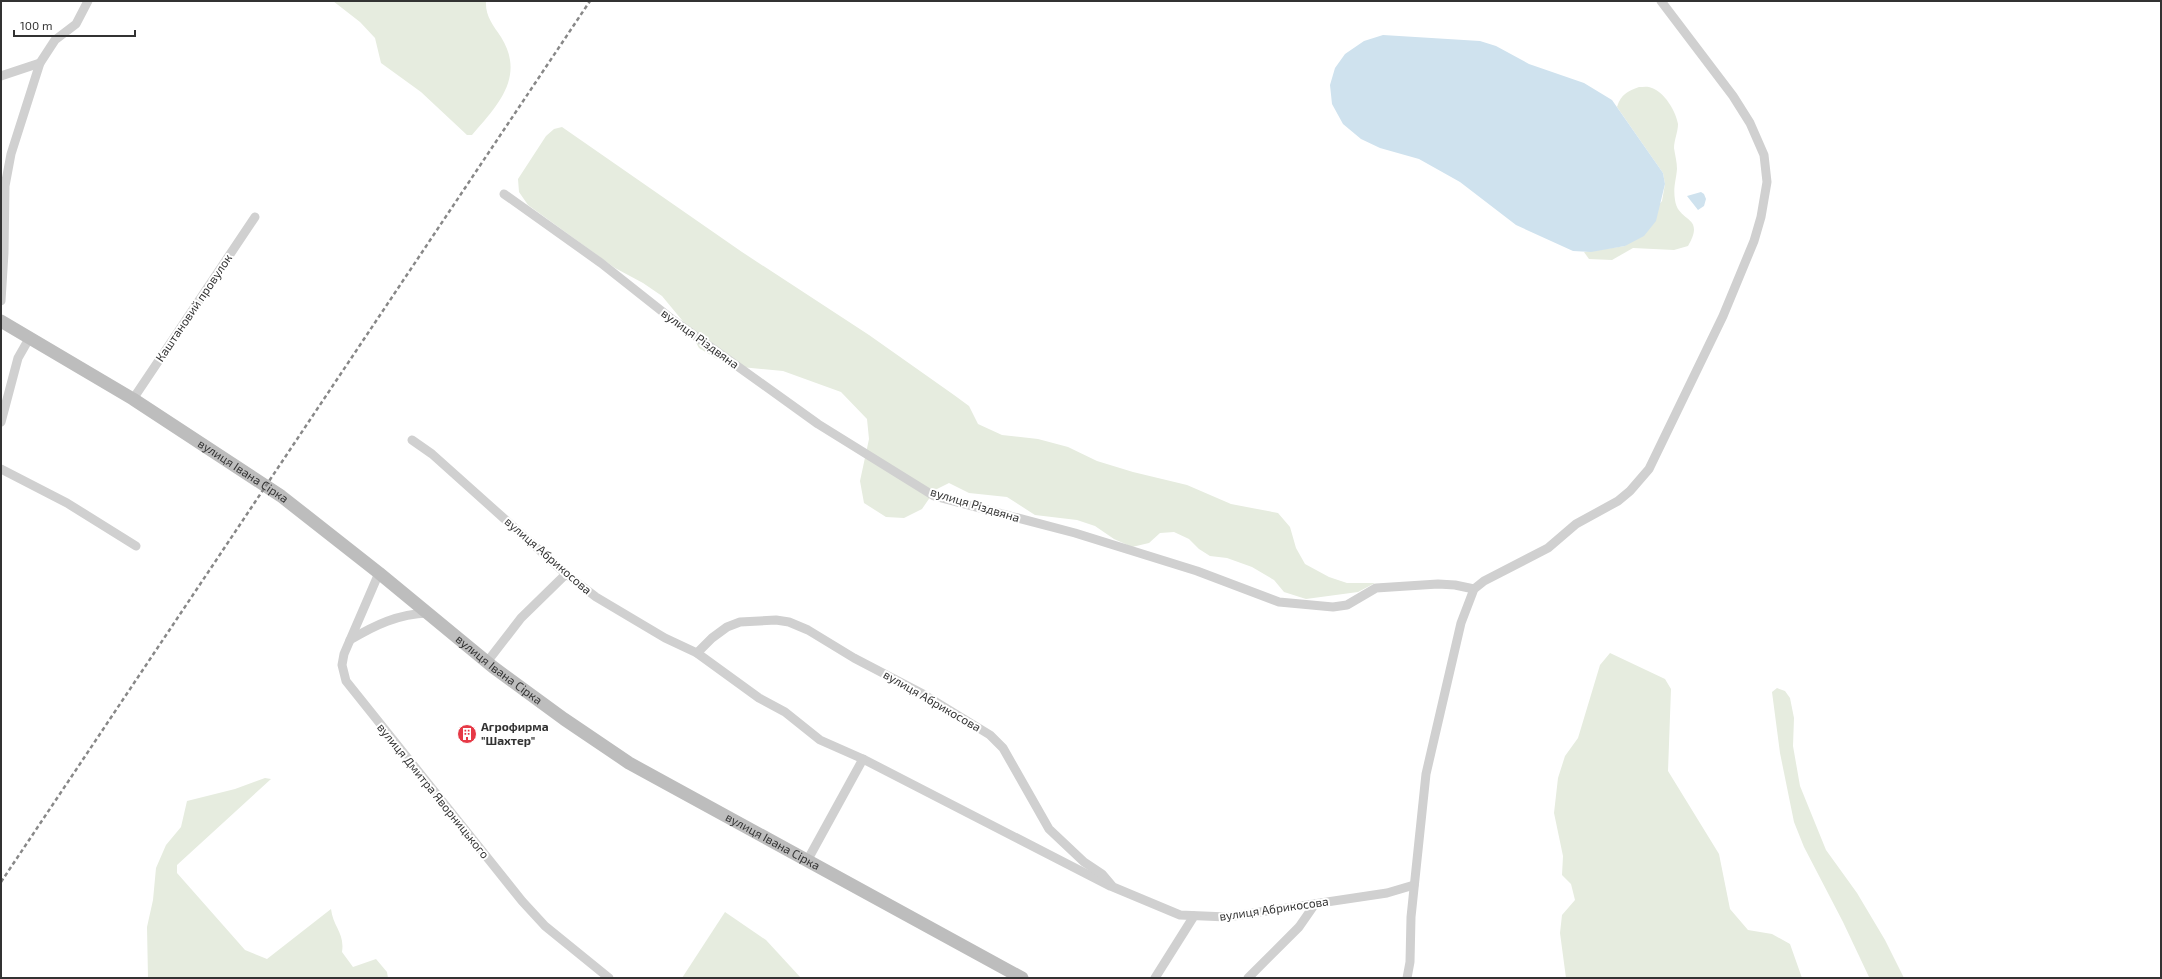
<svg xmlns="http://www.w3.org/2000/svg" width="2162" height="979" viewBox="0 0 2162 979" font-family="'Exo 2',sans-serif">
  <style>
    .green { fill: #e6ecdf }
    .water { fill: #cfe2ee }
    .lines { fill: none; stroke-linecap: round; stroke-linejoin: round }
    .street { stroke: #d0d0d0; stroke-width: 9 }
    .secondary { stroke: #bdbdbd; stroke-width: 13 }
    .rail { stroke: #888; stroke-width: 2.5; stroke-dasharray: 4 3; stroke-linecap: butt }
    .labels { text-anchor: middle; stroke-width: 4; stroke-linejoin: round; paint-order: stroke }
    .street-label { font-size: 12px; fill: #333; stroke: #fff }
    .poi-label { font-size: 12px; font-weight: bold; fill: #333; stroke: #fff; text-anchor: start }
  </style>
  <rect width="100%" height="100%" fill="#fff"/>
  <g class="green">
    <path d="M333 1H486C485 16 493 25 501 37 526 77 497 106 472 135H467L421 92 381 63 375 38 360 22Z"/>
    <path d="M1639 87C1643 87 1648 86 1652 88 1664 92 1676 111 1678 124 1678 132 1674 140 1674 148 1675 155 1677 162 1677 169 1676 181 1673 187 1675 200 1678 223 1706 215 1688 246L1674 250 1633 248 1612 260 1589 259 1584 252 1625 246 1662 201 1665 184 1663 173 1617 107C1621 94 1628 91 1639 87Z"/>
    <path d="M562 127 742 252 869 335 954 395 969 406 978 424 1002 435 1038 439 1068 447 1097 461 1133 472 1187 485 1231 504 1278 513 1290 527 1296 548 1305 564 1329 577 1347 583H1375L1358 592 1306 599 1284 592 1274 580 1252 567 1227 558 1210 556 1199 549 1189 539 1174 532 1160 533 1149 543 1132 547 1114 539 1095 526 1077 520 1035 515 1007 497 969 493 949 483 935 490 922 509 904 518 886 517 864 503 860 481 869 439 867 419 841 392 783 371 741 367 715 358 699 348 686 325 662 296 643 283 615 268 528 205 519 192 518 179 546 136 554 129Z"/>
    <path d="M1610 653 1665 679 1671 689 1668 771 1719 854 1730 909 1748 930 1772 934 1790 944 1802 978H1566L1560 933 1562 915 1575 900 1571 884 1562 875 1563 856 1554 813 1558 778 1565 756 1578 738 1600 665Z"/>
    <path d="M1777 688 1785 691 1790 698 1794 718 1793 746 1800 786 1826 850 1857 893 1885 940 1904 978H1868L1869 977 1843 922 1804 847 1794 822 1780 753 1772 692Z"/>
    <path d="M265 778 271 779 177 865V873L245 950 267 959 331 909C333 927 345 933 342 952L353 967 376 959 387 972 388 978H148L147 927 153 900 156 868 166 845 181 827 187 801 235 789Z"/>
    <path d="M725 912 766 940 801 978H682Z"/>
  </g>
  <g class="water">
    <path d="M1383 35 1480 41 1496 46 1529 64 1584 83 1612 100 1663 173 1665 184 1656 221 1644 236 1625 246 1591 252 1573 251 1516 225 1460 182 1419 159 1380 148 1361 139 1343 124 1332 104 1330 85 1335 68 1345 54 1364 41Z"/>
    <path d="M1701 192 1704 194 1706 199 1704 206 1698 210 1687 196Z"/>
  </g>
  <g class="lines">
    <g class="street">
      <path d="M1 76 40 63"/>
      <path d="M504 194 601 263 673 320 818 424 934 496 1075 533 1197 571 1279 602 1333 607 1347 605 1376 588 1438 584 1455 585 1474 589"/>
      <path d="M1 301 4 253 5 186 11 154 40 63 55 40 76 24 88 1"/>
      <path d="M133 399 255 217"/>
      <path d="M1 422 18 358 30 337"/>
      <path d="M412 440 432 454 566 574 596 597 665 638 697 653 759 698 785 712 820 740 863 759 1110 886"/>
      <path d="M1 469 67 503 136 546"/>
      <path d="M379 573 344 654 342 665 346 681 522 901 545 926 609 978"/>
      <path d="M350 640C375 625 398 614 428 613"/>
      <path d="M697 653 712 638 727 627 740 622 776 620 789 622 808 630 854 658 923 694 990 735 1003 748 1049 829 1084 862 1102 874 1113 887 1180 915 1227 917 1387 893 1414 885"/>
      <path d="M487 662 521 618 566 574"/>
      <path d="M807 861 863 759"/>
      <path d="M1155 978 1194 916"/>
      <path d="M1248 978 1299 927 1315 904"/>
      <path d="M1407 978 1410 962 1411 917 1426 774 1461 623 1474 589 1484 581 1548 548 1576 524 1618 501 1630 491 1649 469 1723 316 1754 241 1761 217 1767 182 1764 155 1750 123 1733 96 1661 1"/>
    </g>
    <path class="secondary" id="s1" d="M1 321 133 399 281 496 379 573 493 667 564 719 629 763 1022 978"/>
    <path class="rail" d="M1 882 590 1"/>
  </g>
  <defs>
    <symbol id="building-disc" viewBox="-11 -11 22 22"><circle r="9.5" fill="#e63946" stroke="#fff"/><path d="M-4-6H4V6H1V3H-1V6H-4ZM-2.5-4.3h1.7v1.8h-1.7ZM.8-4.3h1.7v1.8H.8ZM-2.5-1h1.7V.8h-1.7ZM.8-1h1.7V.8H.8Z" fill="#fff"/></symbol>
  </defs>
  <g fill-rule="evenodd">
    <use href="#building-disc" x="456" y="723" width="22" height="22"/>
  </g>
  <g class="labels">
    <g class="street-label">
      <text transform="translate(194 308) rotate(-56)" y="4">Каштановий провулок</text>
      <text transform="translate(700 339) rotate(36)" y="4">вулиця Різдвяна</text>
      <text dy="4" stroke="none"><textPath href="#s1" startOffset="285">вулиця Івана Сірка</textPath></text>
      <text transform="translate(975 505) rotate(17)" y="4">вулиця Різдвяна</text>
      <text transform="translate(548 556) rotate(41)" y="4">вулиця Абрикосова</text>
      <text dy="4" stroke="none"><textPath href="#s1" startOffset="609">вулиця Івана Сірка</textPath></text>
      <text transform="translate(932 701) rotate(30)" y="4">вулиця Абрикосова</text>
      <text transform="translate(433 791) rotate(51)" y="4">вулиця Дмитра Яворницького</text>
      <text dy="4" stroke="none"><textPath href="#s1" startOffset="933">вулиця Івана Сірка</textPath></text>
      <text transform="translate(1274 909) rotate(-8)" y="4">вулиця Абрикосова</text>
    </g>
    <g class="poi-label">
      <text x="481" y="731">Агрофирма<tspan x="481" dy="14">"Шахтер"</tspan></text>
    </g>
  </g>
  <rect width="2162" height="979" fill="none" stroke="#333333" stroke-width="4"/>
  <path d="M14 30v6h121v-6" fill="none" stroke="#333333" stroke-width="2"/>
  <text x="20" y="30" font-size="12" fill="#333333" stroke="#ffffff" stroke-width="3" paint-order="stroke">100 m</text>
</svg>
